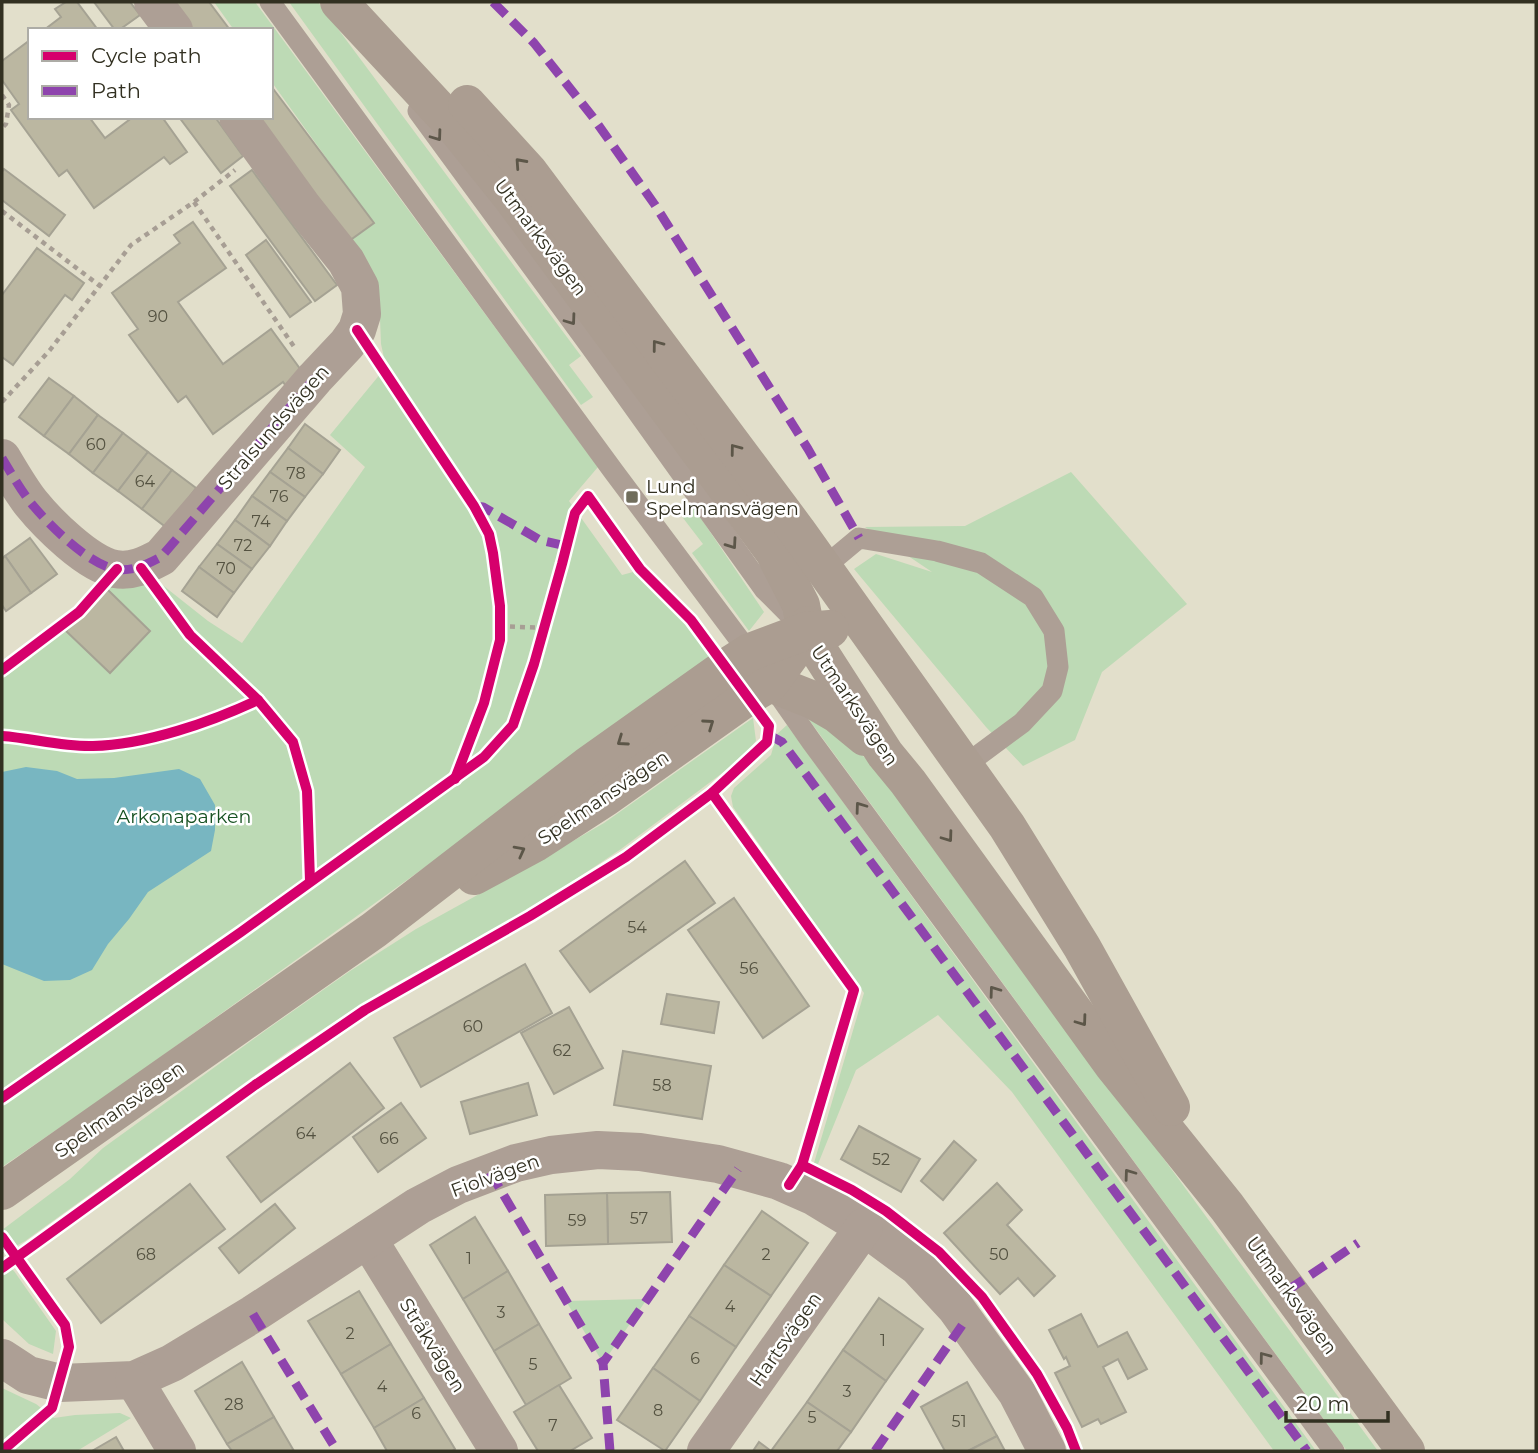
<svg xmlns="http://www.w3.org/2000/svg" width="1538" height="1453" viewBox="0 0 1538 1453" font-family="Montserrat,sans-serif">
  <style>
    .green { fill: #bddab5 }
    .water { fill: #78b6c1 }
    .building { fill: #bbb7a1; stroke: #a5a293; stroke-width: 2 }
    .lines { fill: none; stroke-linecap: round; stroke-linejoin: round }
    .path { stroke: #a79e94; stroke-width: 4.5; stroke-dasharray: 5 5; stroke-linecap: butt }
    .service { stroke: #ad9f95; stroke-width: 21 }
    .minor { stroke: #ad9f95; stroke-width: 38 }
    .secondary { stroke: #ab9d91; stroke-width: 38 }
    .quiet { stroke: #8e44ad; stroke-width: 9; stroke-dasharray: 18 9; stroke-linecap: butt }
    .cycleway-casing { stroke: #fff; stroke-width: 15 }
    .cycleway { stroke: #d6006c; stroke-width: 10 }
    .oneway { stroke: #5d574a }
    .oneway2 { stroke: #5c5648 }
    .poi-dot { fill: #706d5c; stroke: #fff; stroke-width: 2.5 }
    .labels { text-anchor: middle; stroke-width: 5; stroke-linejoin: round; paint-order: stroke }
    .number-label { font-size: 16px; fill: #545241 }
    .street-label { font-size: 19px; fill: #323021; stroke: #fff }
    .poi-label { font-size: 19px; fill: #323021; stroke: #fff; text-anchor: start }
    .park-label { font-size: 19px; fill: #165121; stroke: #fff }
  </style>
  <rect width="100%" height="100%" fill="#e2dfcb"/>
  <g class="green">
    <path d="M214 2H255L598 467 569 501 622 575 633 572 685 623 712 661 116 1089 2 1167V679L32 657 28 652 79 612 117 569 141 568 208 621 242 643 365 467 330 435 386 367 381 344 379 294 349 241 373 223 271 81V30H234Z"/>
    <path d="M289 2H318L581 356 569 365 593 397 581 405Z"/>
    <path d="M1071 472 1187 604 1102 672 1075 740 1023 766 986 727 854 569 876 554 932 572 865 527 965 526Z"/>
    <path d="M692 505 764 612 749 631 692 553 703 544 680 514Z"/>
    <path d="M812 712 870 762 897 795 1378 1451H1347L804 713Z"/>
    <path d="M753 718 756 741 737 762 621 849 527 912 387 988 289 1051 25 1241 2 1254V1230L70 1179 103 1148 266 1030 350 971 416 929 528 867 604 823Z"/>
    <path d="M787 725 1316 1451H1274L1012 1092 938 1015 856 1070 818 1164 814 1163 864 993 733 807 731 796 734 788 771 755 777 734Z"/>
    <path d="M2 1258 6 1265 14 1271 56 1331 53 1354 29 1344 2 1319Z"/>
    <path d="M647 1299 603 1363 566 1301Z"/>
    <path d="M2 1388 36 1404 54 1418 75 1415 120 1413 131 1418 77 1451H2Z"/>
  </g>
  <path class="water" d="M26 767 57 771 77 779 114 778 179 769 200 779 215 805V830L211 851 148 892 129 919 108 944 92 970 70 980 44 981 2 964V772Z"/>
  <g class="building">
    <path d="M66 2H77L98 30H44L61 17 55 9Z"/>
    <path d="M94 2H130L140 15 119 30H115Z"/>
    <path d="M171 2H209L230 30H192Z"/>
    <path d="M30 40V117H89L105 138 133 117H162L187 152 170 164 164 157 94 208 67 170 59 176 11 110 19 104 2 80V61Z"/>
    <path d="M271 86 374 223 349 241 257 117H271Z"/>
    <path d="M179 117H215L243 156 221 173Z"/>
    <path d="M4 169 65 215 49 236 2 200V172Z"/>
    <path d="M252 170 337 285 315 301 230 186Z"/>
    <path d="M193 222 226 268 178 302 223 364 271 329 306 377 288 389 283 382 213 434 186 396 178 402 129 335 138 329 112 293 180 243 174 235Z"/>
    <path d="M266 240 311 302 290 317 246 255Z"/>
    <path d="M37 248 84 283 72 300 65 295 13 365 2 357V295Z"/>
    <path d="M49 378 74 396 44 436 19 417Z"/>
    <path d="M74 396 98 415 69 454 44 436Z"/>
    <path d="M98 415 123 433 93 473 69 454Z"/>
    <path d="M305 424 340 450 323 474 288 448Z"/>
    <path d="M123 433 148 452 118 491 93 473Z"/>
    <path d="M288 448 323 474 305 497 270 472Z"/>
    <path d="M148 452 172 470 142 509 118 491Z"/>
    <path d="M172 470 196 488 167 528 142 509Z"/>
    <path d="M270 472 305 497 287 521 252 496Z"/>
    <path d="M252 496 287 521 270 546 235 520Z"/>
    <path d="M235 520 270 546 252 569 217 544Z"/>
    <path d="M30 538 57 574 31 593 5 556Z"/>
    <path d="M217 544 252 569 234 593 199 567Z"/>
    <path d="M5 556 31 593 6 611 2 605V559Z"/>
    <path d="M199 567 234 593 217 617 182 591Z"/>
    <path d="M107 589 150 631 110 673 66 631Z"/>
    <path d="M685 861 715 903 590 992 560 951Z"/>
    <path d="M734 898 809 1006 763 1038 688 930Z"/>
    <path d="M525 964 552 1013 421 1087 394 1038Z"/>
    <path d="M667 994 719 1002 714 1033 661 1024Z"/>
    <path d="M569 1007 603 1068 554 1094 521 1033Z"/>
    <path d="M623 1051 711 1066 702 1119 614 1105Z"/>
    <path d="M350 1063 384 1108 261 1202 227 1157Z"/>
    <path d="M528 1083 537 1115 470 1134 461 1102Z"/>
    <path d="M401 1103 426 1138 378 1172 353 1137Z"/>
    <path d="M859 1126 920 1159 901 1192 841 1159Z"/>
    <path d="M954 1141 976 1160 943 1200 921 1181Z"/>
    <path d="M997 1183 1022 1210 1007 1225 1055 1276 1034 1296 1018 1278 1000 1294 944 1233Z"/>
    <path d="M190 1184 225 1229 101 1323 67 1279Z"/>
    <path d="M670 1192 672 1242 608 1244 607 1193Z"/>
    <path d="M607 1193 608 1244 546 1246 545 1195Z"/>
    <path d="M275 1204 295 1228 239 1273 219 1248Z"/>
    <path d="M762 1211 808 1243 771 1296 724 1265Z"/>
    <path d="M475 1217 508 1271 463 1299 430 1245Z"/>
    <path d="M724 1265 771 1296 736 1347 689 1316Z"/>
    <path d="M508 1271 539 1324 494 1351 463 1299Z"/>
    <path d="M359 1291 391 1344 341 1374 308 1321Z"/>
    <path d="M879 1298 923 1329 886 1381 843 1350Z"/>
    <path d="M1081 1314 1098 1347 1127 1332 1147 1369 1128 1379 1118 1359 1103 1367 1126 1412 1101 1424 1098 1419 1082 1427 1055 1373 1070 1366 1066 1357 1064 1359 1049 1330Z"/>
    <path d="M689 1316 736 1347 700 1401 653 1368Z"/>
    <path d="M539 1324 571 1378 526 1405 494 1351Z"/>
    <path d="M391 1344 424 1398 374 1428 341 1374Z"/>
    <path d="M843 1350 886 1381 851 1432 807 1402Z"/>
    <path d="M242 1362 274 1417 227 1444 195 1391Z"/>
    <path d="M653 1368 700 1401 665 1451 617 1420Z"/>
    <path d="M967 1382 997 1436 968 1451H945L921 1407Z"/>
    <path d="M559 1385 592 1438 570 1451H538L514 1412Z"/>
    <path d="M424 1398 455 1449 452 1451H387L374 1428Z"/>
    <path d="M807 1402 851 1432 837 1451H771Z"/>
    <path d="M274 1417 294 1451H232L227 1444Z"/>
    <path d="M997 1436 1005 1451H968Z"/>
    <path d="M116 1437 124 1451H92Z"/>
    <path d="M759 1442 771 1451H753Z"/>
  </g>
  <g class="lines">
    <g class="path">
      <path d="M2 95 9 105 6 124 2 128"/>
      <path d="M194 202 295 348"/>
      <path d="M2 211 100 286"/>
      <path d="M2 402 50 350 131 245 194 202 235 170"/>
      <path d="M500 626 544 628"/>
    </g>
    <g class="service">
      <path d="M270 2 614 472 754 659"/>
      <path d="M418 111 591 347 764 589 799 624"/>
      <path d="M823 568 859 538 937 551 981 563 1033 597 1054 631 1058 667 1052 691 1022 723 964 766"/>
      <path d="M774 688 811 741 1334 1451"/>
    </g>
    <g class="minor">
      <path d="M153 2 174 30"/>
      <path d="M2 458C11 473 20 489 31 503 48 524 88 564 115 569 132 572 146 565 161 557L315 378 347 344 357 330 362 314 360 287 346 261 303 207 238 117"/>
      <path d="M368 1239 499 1451"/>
      <path d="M2 1358 28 1375 60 1383 134 1380 172 1363 253 1314 418 1206 458 1185 516 1163 551 1155 598 1150 640 1152 718 1164 779 1181 813 1196 864 1227 918 1267 955 1307 1017 1393 1047 1451"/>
      <path d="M134 1380 177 1451"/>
      <path d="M706 1451 864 1227"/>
    </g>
    <g class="secondary">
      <path d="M339 2 457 129 510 195 774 552 801 605 806 631 885 754 908 782 1113 1065 1227 1207 1406 1451"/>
      <path d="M467 104 529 172 797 531 1007 826 1082 947 1171 1107"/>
      <path d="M770 683 813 700 837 714 865 737"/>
      <path d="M474 876 535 843 606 797 747 697 770 683 794 650 808 625"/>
      <path d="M2 1191 374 930 587 766 725 668 750 652 806 631 830 629"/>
    </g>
    <g class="quiet">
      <path d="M493 2 534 43 592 116 655 205 808 449 859 538"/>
      <path d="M2 458C11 473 20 489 31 503 48 524 88 564 115 569 132 572 146 565 161 557L315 378"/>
      <path d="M475 506 483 507 540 540 566 546"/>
      <path d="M769 735 782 742 1307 1451"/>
      <path d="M490 1172 603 1363"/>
      <path d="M1288 1290 1358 1243"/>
      <path d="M253 1314 337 1451"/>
      <path d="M610 1451 603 1363 738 1169"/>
      <path d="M875 1451 965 1321"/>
    </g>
    <defs>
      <g id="cycleway">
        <path d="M357 330 474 506 489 534 493 553 500 606V640L484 703 455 779"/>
        <path d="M141 568 190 635 258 700 293 742 307 791 310 881"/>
        <path d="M2 670 79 612 117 569"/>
        <path d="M2 736C32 738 62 747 93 746 145 745 211 722 258 700"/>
        <path d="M712 793 854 990 802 1165 789 1185"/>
        <path d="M2 1098 241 932 484 757 513 725 534 664 562 564 575 513 588 496 640 569 691 620 769 726 767 742 712 793 626 857 530 916 365 1010 255 1085 2 1268"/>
        <path d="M802 1165 852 1190 886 1211 939 1252 982 1297 1037 1374 1067 1428 1076 1451"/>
        <path d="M2 1237 65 1325 69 1347 52 1408 2 1451"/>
      </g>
    </defs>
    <use href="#cycleway" class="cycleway-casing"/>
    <use href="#cycleway" class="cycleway"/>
  </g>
  <defs><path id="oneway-chevron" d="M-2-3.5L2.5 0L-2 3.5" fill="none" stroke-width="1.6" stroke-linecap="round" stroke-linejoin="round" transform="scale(1.75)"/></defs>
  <g class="oneway">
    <use href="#oneway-chevron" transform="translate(437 136) rotate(54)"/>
    <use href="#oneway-chevron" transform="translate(571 320) rotate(54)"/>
    <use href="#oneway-chevron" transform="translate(732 544) rotate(55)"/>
    <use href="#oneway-chevron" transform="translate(860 807) rotate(-126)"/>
    <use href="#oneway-chevron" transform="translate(994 991) rotate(-126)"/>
    <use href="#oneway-chevron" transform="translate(1129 1174) rotate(-126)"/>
    <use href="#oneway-chevron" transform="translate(1264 1357) rotate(-127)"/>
  </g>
  <g class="oneway2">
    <use href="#oneway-chevron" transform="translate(520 163) rotate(-132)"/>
    <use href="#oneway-chevron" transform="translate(657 345) rotate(-127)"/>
    <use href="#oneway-chevron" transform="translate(735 449) rotate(-127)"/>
    <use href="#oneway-chevron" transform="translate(709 724) rotate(-35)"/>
    <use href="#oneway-chevron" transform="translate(622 741) rotate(145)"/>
    <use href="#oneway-chevron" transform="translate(948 837) rotate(54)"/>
    <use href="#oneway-chevron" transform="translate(520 851) rotate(-28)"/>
    <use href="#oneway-chevron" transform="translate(1082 1021) rotate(54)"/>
  </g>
  <rect class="poi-dot" x="625" y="490" width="14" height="14" rx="3.5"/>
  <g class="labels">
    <g class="number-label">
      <text x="158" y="322">90</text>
      <text x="96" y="450">60</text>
      <text x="296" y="479">78</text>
      <text x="145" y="487">64</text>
      <text x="279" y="502">76</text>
      <text x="261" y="527">74</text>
      <text x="243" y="551">72</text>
      <text x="226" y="574">70</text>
      <text x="637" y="933">54</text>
      <text x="749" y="974">56</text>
      <text x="473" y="1032">60</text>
      <text x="562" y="1056">62</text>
      <text x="662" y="1091">58</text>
      <text x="306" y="1139">64</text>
      <text x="389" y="1144">66</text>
      <text x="881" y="1165">52</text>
      <text x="639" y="1224">57</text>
      <text x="577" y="1226">59</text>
      <text x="146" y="1260">68</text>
      <text x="766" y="1260">2</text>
      <text x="999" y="1260">50</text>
      <text x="469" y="1264">1</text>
      <text x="730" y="1312">4</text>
      <text x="501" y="1318">3</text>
      <text x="350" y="1339">2</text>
      <text x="883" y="1346">1</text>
      <text x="695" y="1364">6</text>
      <text x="533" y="1370">5</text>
      <text x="382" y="1392">4</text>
      <text x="847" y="1397">3</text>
      <text x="234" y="1410">28</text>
      <text x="658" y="1416">8</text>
      <text x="416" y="1419">6</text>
      <text x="812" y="1423">5</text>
      <text x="959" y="1427">51</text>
      <text x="553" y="1431">7</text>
    </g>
    <g class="street-label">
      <text transform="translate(541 237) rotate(53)" y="7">Utmarksvägen</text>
      <text transform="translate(273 427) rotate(-49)" y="7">Stralsundsvägen</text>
      <text transform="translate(855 705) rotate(56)" y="7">Utmarksvägen</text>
      <text transform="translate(603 797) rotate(-34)" y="7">Spelmansvägen</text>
      <text transform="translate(119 1109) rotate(-35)" y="7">Spelmansvägen</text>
      <text transform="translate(495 1175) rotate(-20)" y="7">Fiolvägen</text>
      <text transform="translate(1292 1295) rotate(54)" y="7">Utmarksvägen</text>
      <text transform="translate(785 1339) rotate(-55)" y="7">Hartsvägen</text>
      <text transform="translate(433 1345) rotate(58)" y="7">Stråkvägen</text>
    </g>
    <g class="poi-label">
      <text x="646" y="493">Lund<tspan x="646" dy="22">Spelmansvägen</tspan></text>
    </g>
    <g class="park-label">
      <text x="184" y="823">Arkonaparken</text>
    </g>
  </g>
  <rect width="1538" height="1453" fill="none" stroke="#323021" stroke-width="7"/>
  <rect x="28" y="28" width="245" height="91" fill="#ffffff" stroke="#adaca6" stroke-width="2"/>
  <rect x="42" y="51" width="35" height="10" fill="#d6006c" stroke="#adaca6" stroke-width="2"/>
  <text x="91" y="63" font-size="21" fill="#323021">Cycle path</text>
  <rect x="42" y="86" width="35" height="10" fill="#8e44ad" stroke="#adaca6" stroke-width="2"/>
  <text x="91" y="98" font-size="21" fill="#323021">Path</text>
  <path d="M1286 1411v10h102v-10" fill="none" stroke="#323021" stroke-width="3.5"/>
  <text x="1296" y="1411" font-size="21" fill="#323021" stroke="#ffffff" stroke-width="5" paint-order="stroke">20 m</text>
</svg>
